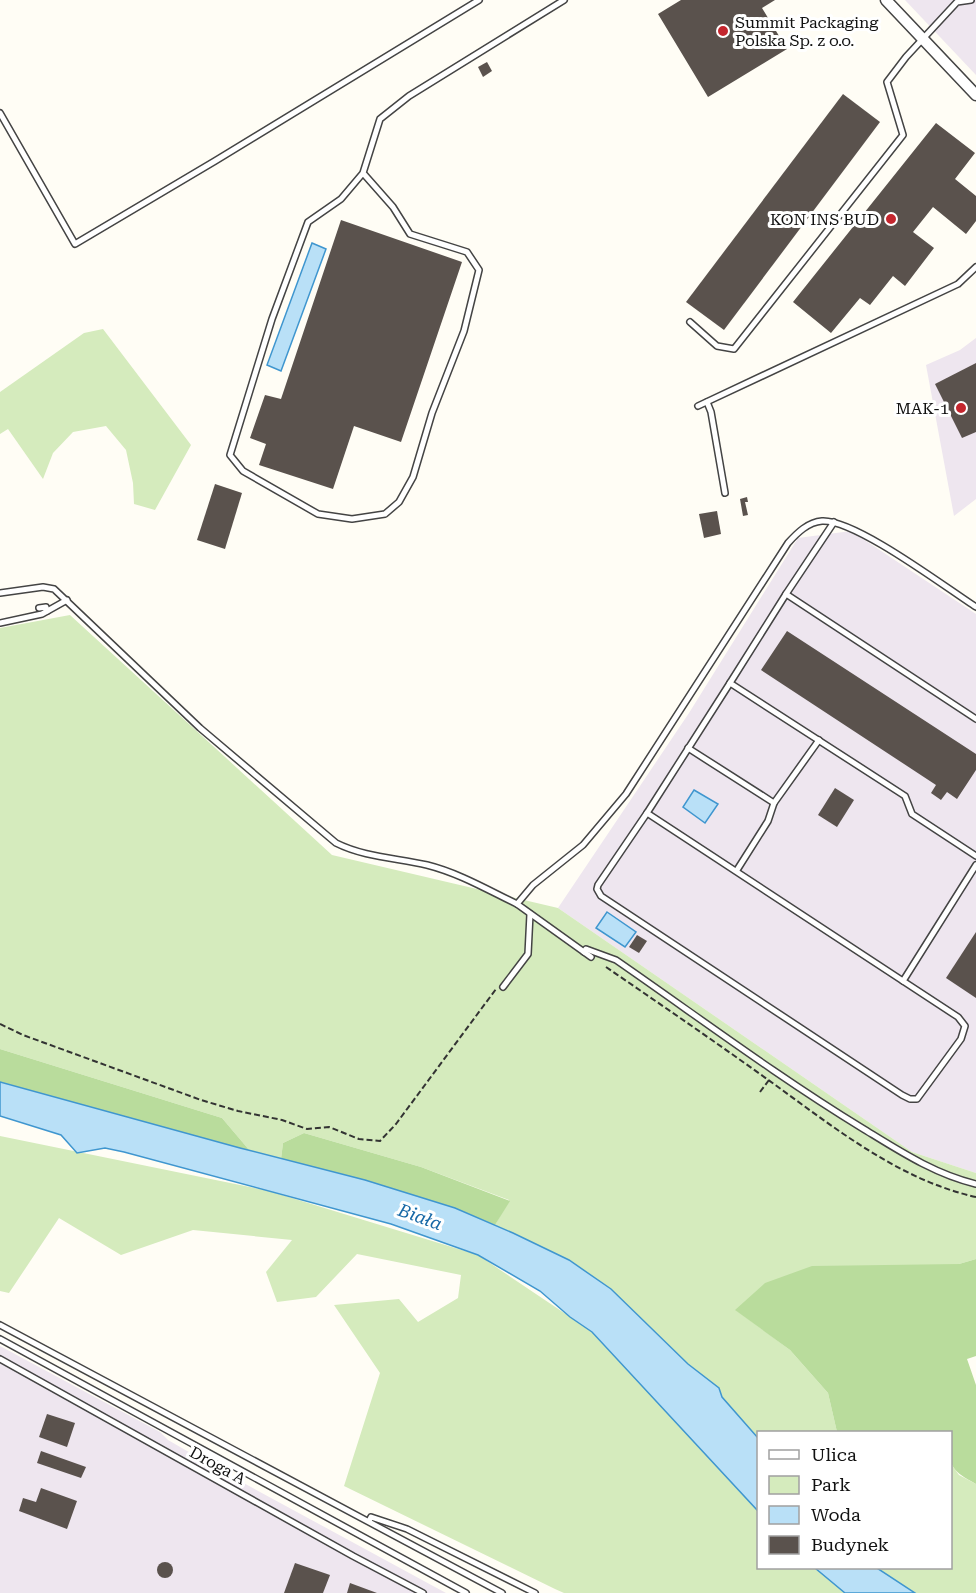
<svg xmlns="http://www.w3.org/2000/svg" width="976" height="1593" viewBox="0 0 976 1593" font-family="'Roboto Serif',serif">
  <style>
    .industrial { fill: #eee6ef }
    .green { fill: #d5ebbd }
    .forest { fill: #b9dc9c }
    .water { fill: #b9e0f7; stroke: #3f96cf; stroke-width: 1.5 }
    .building { fill: #5a524d }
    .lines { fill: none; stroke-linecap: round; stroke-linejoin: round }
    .service-casing { stroke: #444; stroke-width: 8 }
    .minor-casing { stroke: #444; stroke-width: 13 }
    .path { stroke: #333; stroke-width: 2; stroke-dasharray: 6 3; stroke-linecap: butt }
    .service { stroke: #fff; stroke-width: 5 }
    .minor { stroke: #fff; stroke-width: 10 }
    .poi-dot { fill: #c4262e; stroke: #fff; stroke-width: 2 }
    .labels { text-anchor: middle; stroke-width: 6; stroke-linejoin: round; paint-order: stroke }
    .poi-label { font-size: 16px; fill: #111; stroke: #fff; text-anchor: end }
    .street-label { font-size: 16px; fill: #111; stroke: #fff }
    .water-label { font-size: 18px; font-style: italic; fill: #1768a6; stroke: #fff }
  </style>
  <rect width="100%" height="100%" fill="#fffdf5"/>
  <g class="industrial">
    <path d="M905 0H976V75Z"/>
    <path d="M976 338V499L954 516 926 365 960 350Z"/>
    <path d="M851 531 976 614V1173L912 1152 558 908 689 713 798 538Z"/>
    <path d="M0 1346 160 1432 168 1440 227 1474 446 1593H0Z"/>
  </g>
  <g class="green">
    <path d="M103 329 191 445 155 510 134 504 133 483 126 450 106 426 73 432 53 453 43 479 8 429 0 434V392L84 333Z"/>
    <path d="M70 615 332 855 558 908 912 1152 976 1173V1259L959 1264 736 1310 790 1350 828 1393 837 1432H758V1438L722 1397 719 1388 688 1364 611 1289 569 1260 495 1225 509 1200 421 1167 304 1133 283 1143 281 1159 250 1151 222 1118 0 1049V628Z"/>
    <path d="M0 1136 269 1191 478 1255 758 1443V1568H950L951 1464 959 1475 976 1484V1593H564L555 1589 344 1486 380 1373 334 1305 399 1299 418 1322 458 1298 461 1275 357 1254 316 1297 277 1302 266 1272 292 1240 193 1230 121 1255 59 1218 9 1293 0 1291Z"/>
  </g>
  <g class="forest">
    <path d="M0 1049 222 1118 250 1151 0 1082Z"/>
    <path d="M304 1133 421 1167 510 1201 495 1225C426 1196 354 1177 281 1159L283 1143Z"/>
    <path d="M976 1259V1356L967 1359 976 1385V1484C946 1468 950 1464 950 1432H837L828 1393 790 1350 735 1310 765 1283 812 1266 959 1264Z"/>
  </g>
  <g class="water">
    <path d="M312 243 326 249 281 371 267 365Z"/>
    <path d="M694 790 718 804 705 823 683 807Z"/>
    <path d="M607 912 636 932 625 947 596 928Z"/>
    <path d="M0 1082 240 1148 365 1180 455 1208 513 1233 569 1260 611 1289 688 1364 719 1388 722 1397 758 1438V1511L592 1332 570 1317 540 1291 478 1255 391 1224 124 1152 105 1148 77 1153 61 1135 0 1116Z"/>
    <path d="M815 1568H877L915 1593H845Z"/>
  </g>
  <g class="building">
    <path d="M681 0H775L762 8 787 49 708 97 658 14Z"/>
    <path d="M487 62 492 71 483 77 478 67Z"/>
    <path d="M843 94 880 122 724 330 686 302Z"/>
    <path d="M936 123 975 153 955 179 976 196V221L966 234 933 207 913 232 934 248 905 286 893 276 870 305 860 298 831 333 793 302Z"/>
    <path d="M341 220 462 262 401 442 354 426 333 489 259 465 266 444 250 438 265 395 281 399Z"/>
    <path d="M976 363V432L962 438 935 384Z"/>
    <path d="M215 484 242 493 225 549 197 540Z"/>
    <path d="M747 497 748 502H745L748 515 743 516 740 499Z"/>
    <path d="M717 511 721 534 704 538 699 514Z"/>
    <path d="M787 631 976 754V770L957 799 947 792 941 800 931 793 936 785 761 670Z"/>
    <path d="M835 788 854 800 837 827 818 815Z"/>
    <path d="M976 932V998L946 978Z"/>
    <path d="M637 935 647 941 639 953 629 947Z"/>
    <path d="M47 1414 75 1423 67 1447 39 1437Z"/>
    <path d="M41 1451 86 1467 81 1478 37 1463Z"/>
    <path d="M41 1488 77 1501 67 1529 19 1511 23 1498 36 1502Z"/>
    <circle cx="165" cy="1570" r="8"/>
    <path d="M295 1563 330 1575 323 1593H284Z"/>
    <path d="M350 1583 377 1593H347Z"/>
  </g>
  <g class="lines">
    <defs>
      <g id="service">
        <path d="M0 113 75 244 215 161 479 0"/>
        <path d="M363 173 393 207 410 234 467 252 479 270 464 331 432 413 413 477 399 502 385 514 352 519 318 514 243 471 230 455 272 319 308 222 341 199 363 173 380 119 409 96 564 0"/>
        <path d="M690 322 717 346 734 349 903 135 887 82 906 57 957 2 971 0"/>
        <path d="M707 402 711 412 725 493"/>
        <path d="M698 406 958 284 976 267"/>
        <path d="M0 593 43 587 54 589 200 728 336 843C364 857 396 858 427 865 459 873 488 890 517 904L533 885 583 845 626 794 788 543C797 533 808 522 822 521 855 519 945 587 976 607"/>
        <path d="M786 594 834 522"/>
        <path d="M39 608 46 607 47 611"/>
        <path d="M0 623 42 614 67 600"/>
        <path d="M730 683 647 813 903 981 976 865"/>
        <path d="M976 719 786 594 730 683 905 796 912 814 976 856"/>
        <path d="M688 748 774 803 819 740"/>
        <path d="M647 813 598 885 597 889 601 896 902 1095 910 1099H917L961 1039 965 1026 958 1017 903 981"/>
        <path d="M737 870 768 821 774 803"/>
        <path d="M517 904 591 957"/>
        <path d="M584 952 586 949 616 960C697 1016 777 1076 862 1128 898 1150 934 1174 976 1184"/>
        <path d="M503 987 528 954 530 914"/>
        <path d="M0 1325 502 1593"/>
        <path d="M0 1339 466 1593"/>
        <path d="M0 1359 353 1556 423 1593"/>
        <path d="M369 1521 371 1517 407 1529 535 1593"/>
      </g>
      <path id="minor" d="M886 0 976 95"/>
    </defs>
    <use href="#service" class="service-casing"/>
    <use href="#minor" class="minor-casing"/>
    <g class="path">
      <path d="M606 967C660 1004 714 1041 767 1079 831 1125 898 1180 976 1197"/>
      <path d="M0 1024 23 1035 201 1100 238 1111 282 1120 307 1129 329 1127 359 1139 380 1141 396 1124 496 989"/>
      <path d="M760 1092 769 1080"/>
    </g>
    <use href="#service" class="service"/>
    <use href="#minor" class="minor"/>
  </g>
  <g class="poi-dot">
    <circle cx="723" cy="31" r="6"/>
    <circle cx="891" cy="219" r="6"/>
    <circle cx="961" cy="408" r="6"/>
  </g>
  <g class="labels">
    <g class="poi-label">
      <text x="735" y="28" text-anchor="start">Summit Packaging<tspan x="735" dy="18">Polska Sp. z o.o.</tspan></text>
      <text x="879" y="225">KON INS BUD</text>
      <text x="949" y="414">MAK-1</text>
    </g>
    <g class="street-label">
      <text transform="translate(218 1465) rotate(29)" y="6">Droga A</text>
    </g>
    <g class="water-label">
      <text transform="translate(420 1217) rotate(20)" y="6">Biała</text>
    </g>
  </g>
  <rect x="757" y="1431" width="195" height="138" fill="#ffffff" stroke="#a0a0a0" stroke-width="1.5"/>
  <rect x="769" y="1450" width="30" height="9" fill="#ffffff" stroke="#a0a0a0" stroke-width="1.5"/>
  <text x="811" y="1461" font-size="18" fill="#111111">Ulica</text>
  <rect x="769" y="1476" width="30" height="18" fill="#d5ebbd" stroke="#a0a0a0" stroke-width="1.5"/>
  <text x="811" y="1491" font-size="18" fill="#111111">Park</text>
  <rect x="769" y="1506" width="30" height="18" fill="#b9e0f7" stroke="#a0a0a0" stroke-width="1.5"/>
  <text x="811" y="1521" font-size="18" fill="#111111">Woda</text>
  <rect x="769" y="1536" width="30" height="18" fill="#5a524d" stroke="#a0a0a0" stroke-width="1.5"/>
  <text x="811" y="1551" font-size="18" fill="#111111">Budynek</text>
</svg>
